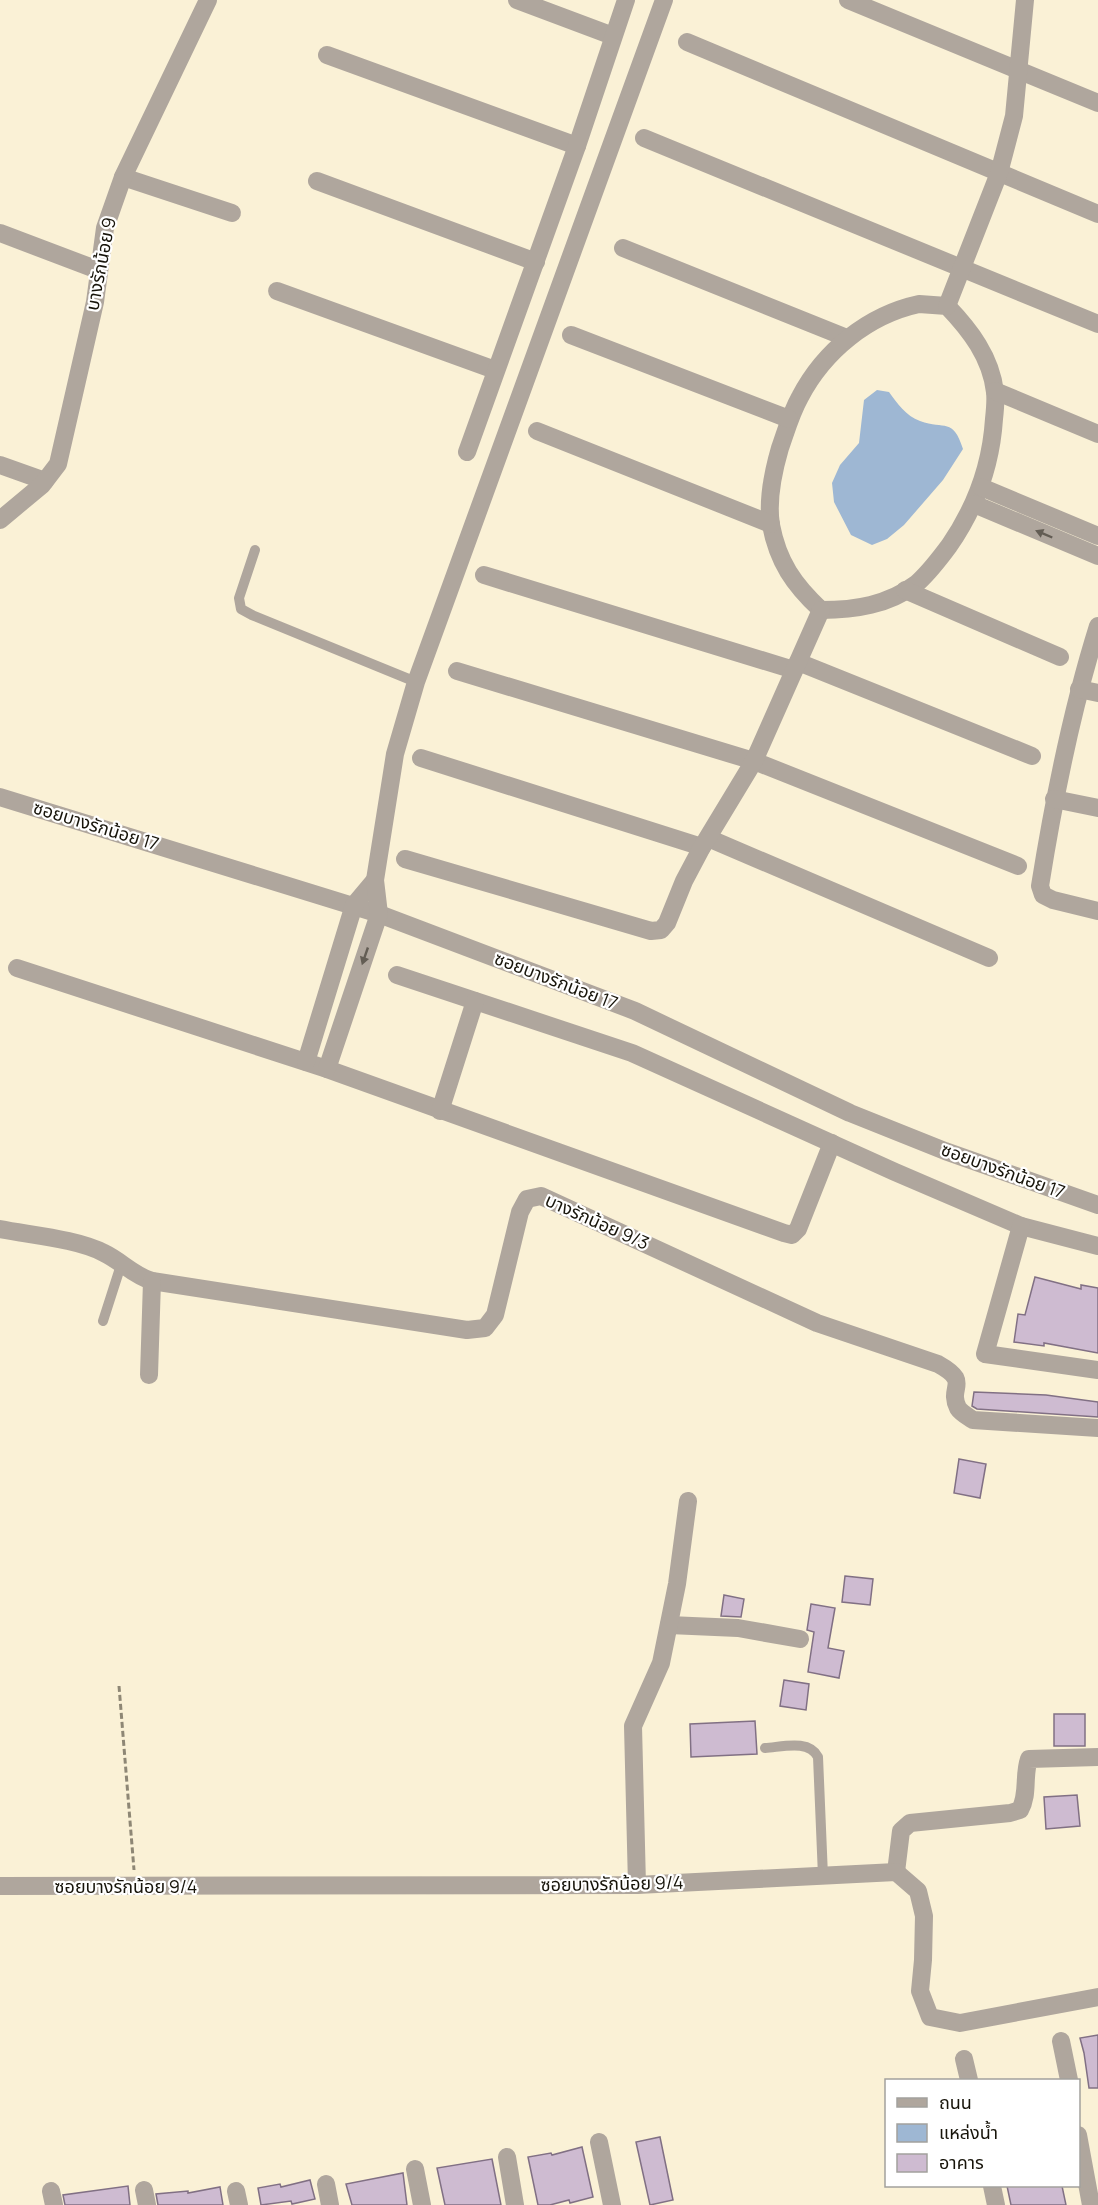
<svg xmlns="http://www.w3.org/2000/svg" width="1098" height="2205" viewBox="0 0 1098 2205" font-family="Manrope,'Noto Sans Thai',sans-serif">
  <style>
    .water { fill: #9eb7d3 }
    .building { fill: #cebbd1; stroke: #817084; stroke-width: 1.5 }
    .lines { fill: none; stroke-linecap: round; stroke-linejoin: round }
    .path { stroke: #8e8775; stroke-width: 3; stroke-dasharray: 6 3; stroke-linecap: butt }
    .service { stroke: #afa69d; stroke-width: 10 }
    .minor { stroke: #afa69d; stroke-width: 18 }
    .oneway { fill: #635d54 }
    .labels { text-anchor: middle; stroke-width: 4.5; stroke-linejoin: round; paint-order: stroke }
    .street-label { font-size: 18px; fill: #17140a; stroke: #fff }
  </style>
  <rect width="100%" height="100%" fill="#faf1d6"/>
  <path class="water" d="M877 390 889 392C897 403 906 416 920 421 945 430 953 417 963 449L943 480 904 525 887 539 872 545 851 535 834 502 832 483 840 465 859 443 864 400Z"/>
  <g class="building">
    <path d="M1035 1277 1081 1289V1285L1098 1288V1353L1044 1343V1346L1014 1342 1018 1314 1025 1315Z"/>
    <path d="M974 1392 1046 1395 1098 1402V1417L977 1409 972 1406Z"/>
    <path d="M959 1459 986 1464 980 1498 954 1493Z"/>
    <path d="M845 1576 873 1579 870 1605 842 1602Z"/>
    <path d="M724 1595 744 1599 741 1617 721 1616Z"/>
    <path d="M811 1604 835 1608 828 1648 844 1651 839 1678 808 1672 814 1632 807 1630Z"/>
    <path d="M784 1680 809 1684 806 1710 780 1706Z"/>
    <rect x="1054" y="1714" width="31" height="32"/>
    <path d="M755 1721 757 1754 691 1757 690 1724Z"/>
    <path d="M1077 1795 1080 1826 1046 1829 1044 1797Z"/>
    <path d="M1098 2035V2088H1089L1084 2053 1080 2038Z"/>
    <path d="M660 2137 673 2200 650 2205 636 2142Z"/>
    <path d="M582 2147 593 2197 570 2203 569 2200 550 2205H538L528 2157 551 2153 552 2155Z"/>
    <path d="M492 2159 501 2205H445L437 2168Z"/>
    <path d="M403 2173 407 2205H352L346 2184Z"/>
    <path d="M310 2180 315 2199 292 2204 291 2201 261 2205 258 2188 280 2184 281 2187Z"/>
    <path d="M128 2186 130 2205H65L63 2195Z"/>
    <path d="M1007 2186H1062L1066 2205H1011Z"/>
    <path d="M220 2187 223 2205H158L156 2194 188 2191V2193Z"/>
  </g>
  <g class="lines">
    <path class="path" d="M119 1686 134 1870"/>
    <g class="service">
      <path d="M255 550 239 598 241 609 252 615 416 682"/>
      <path d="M103 1321 121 1265"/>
      <path d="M765 1748C782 1747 809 1739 818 1757L823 1876"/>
    </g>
    <g class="minor">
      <path d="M517 0 613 36"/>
      <path d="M848 0 1098 103"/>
      <path d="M687 42 1098 214"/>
      <path d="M327 55 577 146"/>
      <path d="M644 138 1098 324"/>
      <path d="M123 177 232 213"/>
      <path d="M317 181 536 262"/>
      <path d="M0 233 98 270"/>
      <path d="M623 248 847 338"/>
      <path d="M277 291 495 370"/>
      <path d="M919 304 947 306C970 330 991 357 995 392 996 401 995 410 994 419 991 466 976 507 949 546 939 559 929 573 916 584 888 605 855 610 821 610 794 585 778 562 771 525 767 500 773 472 780 448 786 431 791 413 800 397 824 351 868 315 919 304Z"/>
      <path d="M947 306 999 173 1014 116 1025 0"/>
      <path d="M571 335 789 419"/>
      <path d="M995 391 1098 434"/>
      <path d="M537 431 771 524"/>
      <path d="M467 452 577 146 626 0"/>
      <path d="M0 465 45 481"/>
      <path d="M981 487 1098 536"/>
      <path d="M974 504 1098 556"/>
      <path d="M0 520 42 485 58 464 95 302 105 228 123 177 208 0"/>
      <path d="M484 575 794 670"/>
      <path d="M905 590 1060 657"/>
      <path d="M1098 626C1071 712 1054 798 1040 886L1043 895 1053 900 1098 911"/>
      <path d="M798 662 1032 756"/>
      <path d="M457 671 754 761 1018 866"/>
      <path d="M1079 689 1098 693"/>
      <path d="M421 758 702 847"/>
      <path d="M0 797 379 914 635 1011 850 1113 945 1151 1098 1205"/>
      <path d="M1054 799 1098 808"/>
      <path d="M708 838 989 958"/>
      <path d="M405 859 651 931 661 930 667 923 684 881 702 847 754 761 821 610"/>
      <path d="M17 968 327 1069 784 1233 792 1235 798 1229 832 1143"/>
      <path d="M397 975 632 1053 895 1172 1021 1226 1098 1246"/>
      <path d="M306 1062 354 905 375 880"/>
      <path d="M327 1069 379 914 375 880 395 754 416 682 664 0"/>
      <path d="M440 1111 475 1001"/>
      <path d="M1021 1226 985 1354 1098 1370"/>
      <path d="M0 1229C30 1235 78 1239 104 1253 121 1261 134 1276 152 1281L467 1330 485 1328 495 1315 520 1212 527 1199 541 1196 817 1323 938 1364C972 1383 947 1386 958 1408 961 1413 969 1417 973 1420L1098 1428"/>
      <path d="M149 1375 152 1281"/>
      <path d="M669 1625 738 1628 800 1639"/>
      <path d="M896 1872 901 1831 910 1823 1010 1813 1020 1810C1029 1794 1023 1776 1029 1759L1098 1757"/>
      <path d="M637 1885 633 1726 661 1663 677 1584 688 1501"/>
      <path d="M0 1886 637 1885 896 1872 918 1891 924 1916 923 1960 920 1991 930 2017 960 2023 1098 1997"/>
      <path d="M1061 2041 1069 2080"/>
      <path d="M964 2059 969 2080"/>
      <path d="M1078 2135 1091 2205"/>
      <path d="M599 2142 612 2205"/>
      <path d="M507 2157 515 2205"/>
      <path d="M415 2169 422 2205"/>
      <path d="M326 2184 330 2205"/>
      <path d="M992 2186 996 2205"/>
      <path d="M144 2190 147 2205"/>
      <path d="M51 2191 54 2205"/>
      <path d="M236 2191 239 2205"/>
    </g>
  </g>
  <defs><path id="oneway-solid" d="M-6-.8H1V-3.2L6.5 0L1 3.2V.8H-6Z" transform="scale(1.5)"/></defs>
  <g class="oneway">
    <use href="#oneway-solid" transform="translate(1044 534) rotate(-157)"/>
    <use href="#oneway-solid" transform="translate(365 956) rotate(109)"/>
  </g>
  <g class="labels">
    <g class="street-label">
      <text transform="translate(101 264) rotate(-79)" y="6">บางรักน้อย 9</text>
      <text transform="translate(96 826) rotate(17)" y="6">ซอยบางรักน้อย 17</text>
      <text transform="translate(556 981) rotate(21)" y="6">ซอยบางรักน้อย 17</text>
      <text transform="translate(1003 1171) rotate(20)" y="6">ซอยบางรักน้อย 17</text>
      <text transform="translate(597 1222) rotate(24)" y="6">บางรักน้อย 9/3</text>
      <text transform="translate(612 1884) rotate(-1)" y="6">ซอยบางรักน้อย 9/4</text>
      <text x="126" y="1893">ซอยบางรักน้อย 9/4</text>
    </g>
  </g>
  <rect x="885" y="2079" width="195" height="108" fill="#ffffff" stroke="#a2a19d" stroke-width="1.5"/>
  <rect x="897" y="2098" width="30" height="9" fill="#afa69d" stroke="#a2a19d" stroke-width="1.5"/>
  <text x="939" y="2109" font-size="18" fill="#17140a">ถนน</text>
  <rect x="897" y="2124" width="30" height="18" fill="#9eb7d3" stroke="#a2a19d" stroke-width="1.5"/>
  <text x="939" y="2139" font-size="18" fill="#17140a">แหล่งน้ำ</text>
  <rect x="897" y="2154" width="30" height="18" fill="#cebbd1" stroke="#a2a19d" stroke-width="1.5"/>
  <text x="939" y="2169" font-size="18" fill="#17140a">อาคาร</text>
</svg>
